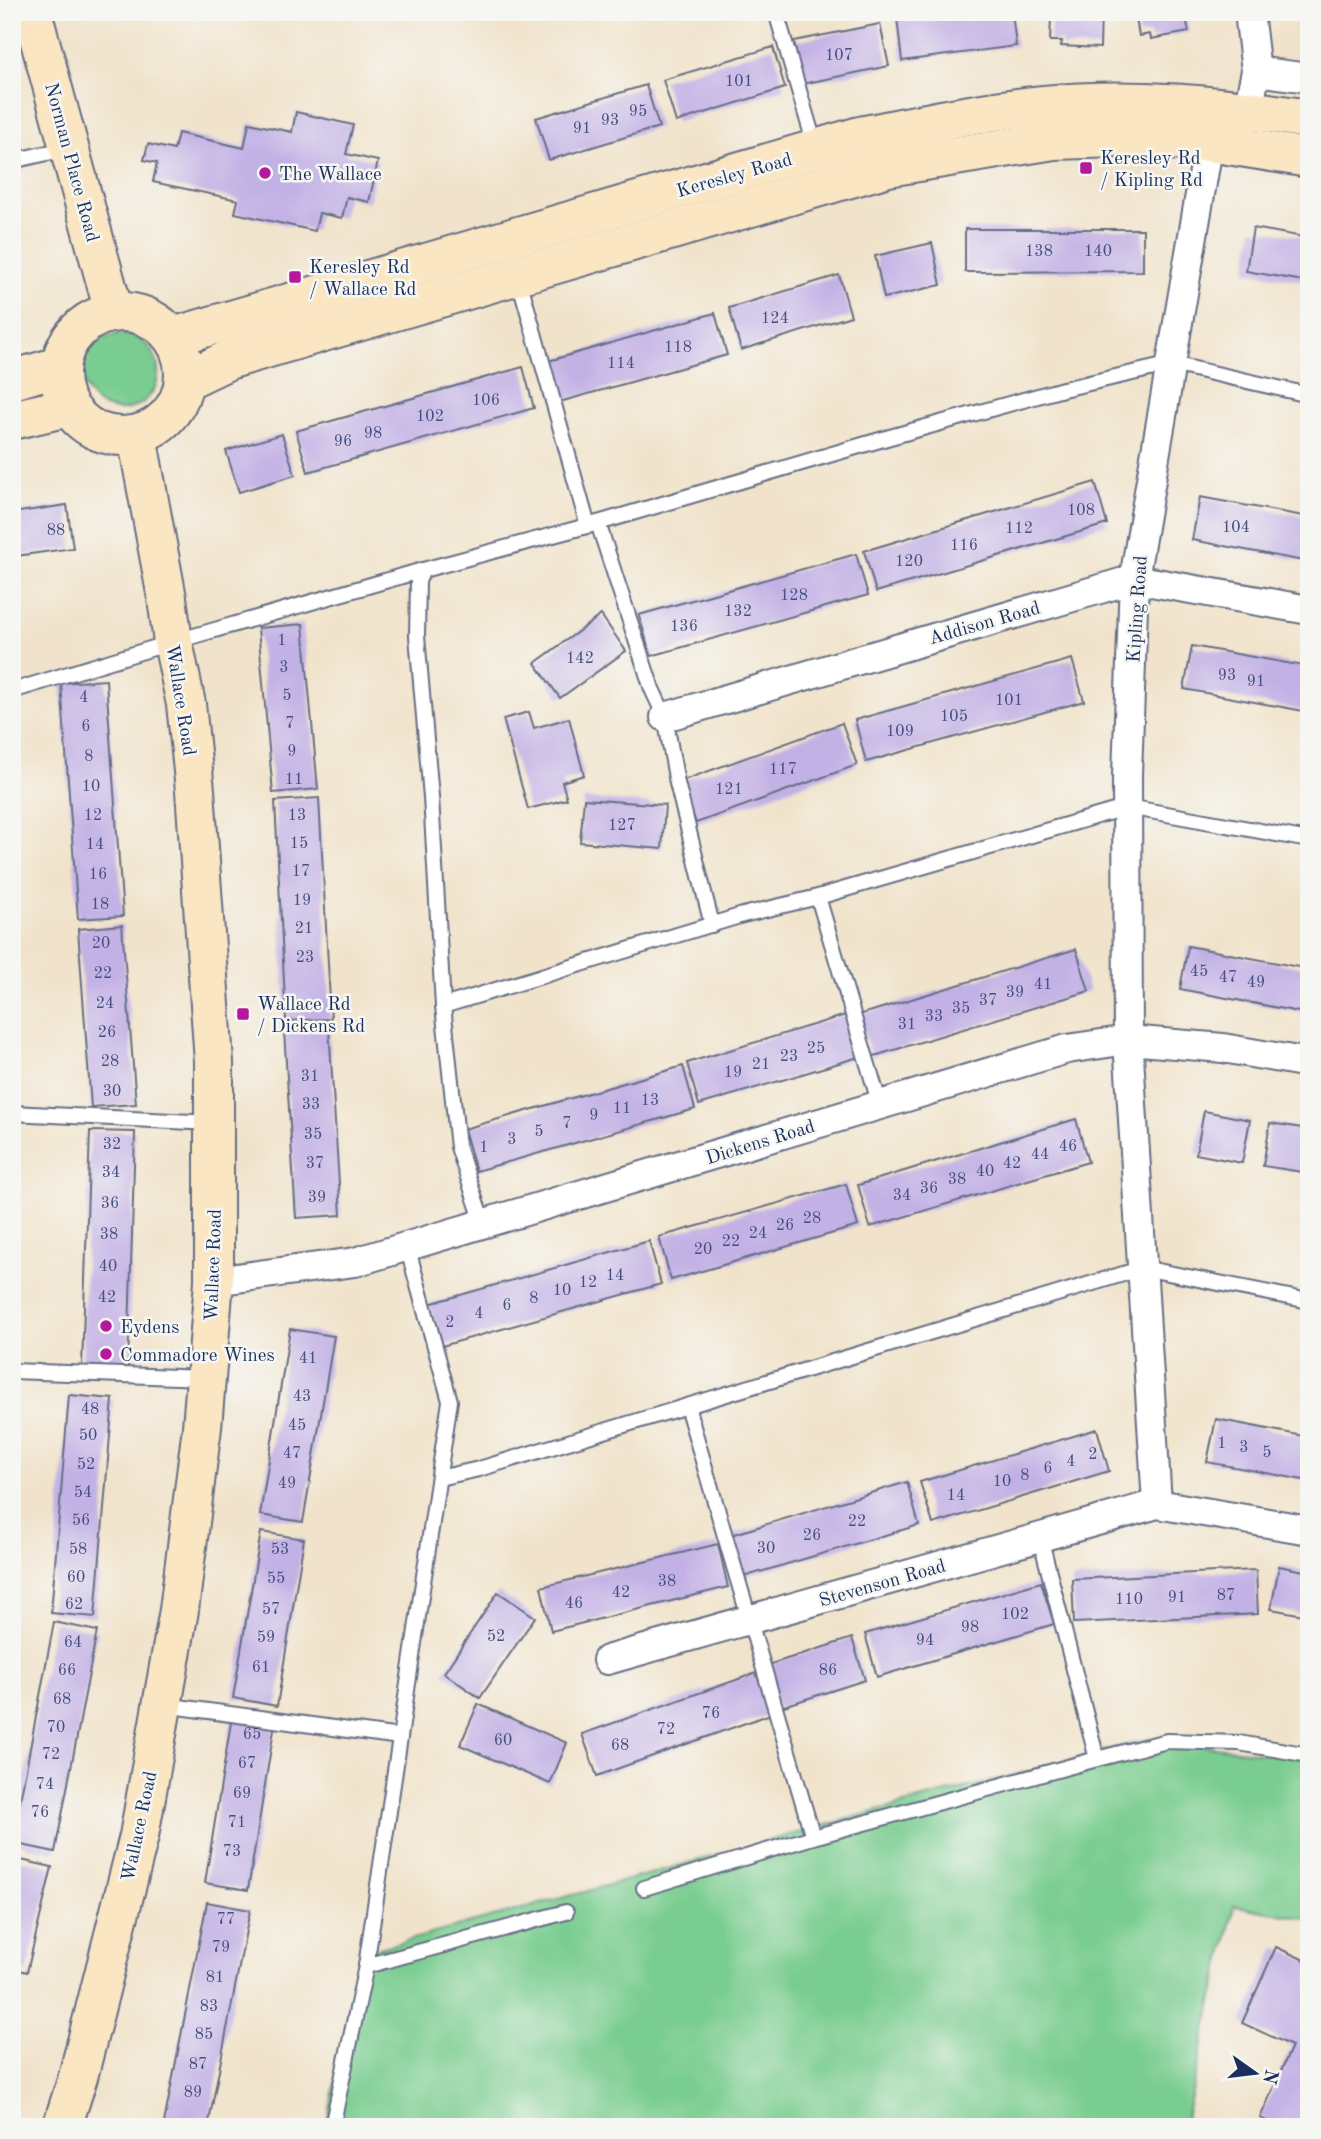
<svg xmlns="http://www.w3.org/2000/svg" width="1321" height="2139" viewBox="0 0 1321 2139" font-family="'Old Standard TT',serif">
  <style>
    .green { fill: #7acd90; stroke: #4a7e77; stroke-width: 2 }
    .building { fill: #c2b1e5 }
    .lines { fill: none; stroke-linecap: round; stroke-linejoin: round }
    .lane-casing { stroke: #666e84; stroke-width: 18 }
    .street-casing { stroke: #666e84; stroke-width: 32 }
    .secondary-casing { stroke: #666e84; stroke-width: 42 }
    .lane { stroke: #fff; stroke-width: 14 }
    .street { stroke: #fff; stroke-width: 28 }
    .secondary { stroke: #fbe6c3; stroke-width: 38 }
    .poi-dot { fill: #b5179e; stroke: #f6f6f2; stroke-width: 2.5 }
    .labels { text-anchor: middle; stroke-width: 5; stroke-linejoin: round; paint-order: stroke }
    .number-label { font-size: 16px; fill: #455080 }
    .poi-label { font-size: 19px; fill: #1b2f5e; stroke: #f6f6f2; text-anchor: start }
    .street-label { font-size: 19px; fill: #1b2f5e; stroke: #f6f6f2 }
  </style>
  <rect width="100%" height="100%" fill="#f6f6f2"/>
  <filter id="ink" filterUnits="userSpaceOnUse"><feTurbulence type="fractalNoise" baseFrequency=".0143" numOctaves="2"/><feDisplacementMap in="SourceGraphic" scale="14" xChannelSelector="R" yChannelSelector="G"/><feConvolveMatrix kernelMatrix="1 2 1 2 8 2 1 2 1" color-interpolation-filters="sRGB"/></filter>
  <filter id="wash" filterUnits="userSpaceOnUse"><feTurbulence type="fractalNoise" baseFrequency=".00686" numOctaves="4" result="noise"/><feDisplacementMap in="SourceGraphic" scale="28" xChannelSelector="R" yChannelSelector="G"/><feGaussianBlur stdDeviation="1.57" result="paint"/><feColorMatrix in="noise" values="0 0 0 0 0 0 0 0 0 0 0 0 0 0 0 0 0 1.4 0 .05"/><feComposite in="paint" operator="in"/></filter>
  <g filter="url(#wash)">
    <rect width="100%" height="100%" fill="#f1e3cb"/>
    <g class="green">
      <circle cx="120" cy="372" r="38"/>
      <path d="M1151 1739 1309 1759V1919L1234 1906 1184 2127H326L362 1953 859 1816Z"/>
    </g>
    <g id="blocks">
      <g class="building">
        <path d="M940 12H1012L1016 46 902 61 897 18Z"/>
        <path d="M1042 12H1101L1100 48 1061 46 1062 41H1050L1051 17H1041Z"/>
        <path d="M1135 12H1185L1189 32 1151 39 1150 34 1139 36Z"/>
        <path d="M880 24 889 66 802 84 794 41Z"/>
        <path d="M773 47 785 88 676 122 663 80Z"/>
        <path d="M646 85 659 127 549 160 536 118Z"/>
        <path d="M296 112 353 125 346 154 378 161 369 202 347 197 342 218 319 213 315 231 235 213 238 200 153 182 157 163 144 160 148 144 174 150 178 133 244 148 249 123 292 132Z"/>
        <path d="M1253 228 1309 238V282L1246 271Z"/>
        <path d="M965 229H1143V271L965 272Z"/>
        <path d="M932 243 941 285 884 298 875 256Z"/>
        <path d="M839 275 851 316 741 350 729 308Z"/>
        <path d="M715 313 727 355 556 403 545 362Z"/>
        <path d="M523 367 534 408 308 472 296 431Z"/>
        <path d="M282 434 295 475 239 492 226 451Z"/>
        <path d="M1095 482 1107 524 876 592 864 551Z"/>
        <path d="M1200 497 1309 517V562L1192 540Z"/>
        <path d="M67 505 73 548 16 556 12 513Z"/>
        <path d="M856 554 868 595 651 656 639 615Z"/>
        <path d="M601 615 626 651 560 698 535 663Z"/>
        <path d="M303 624 318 789 273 793 258 628Z"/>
        <path d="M1192 646 1309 667V712L1184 689Z"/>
        <path d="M1072 659 1084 701 866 762 855 720Z"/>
        <path d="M106 680 123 916 78 919 61 683Z"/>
        <path d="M529 712 534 728 569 718 584 775 562 782 567 799 528 809 503 719Z"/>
        <path d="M842 723 857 765 696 823 681 781Z"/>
        <path d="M319 798 331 1019 286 1021 275 801Z"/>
        <path d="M584 799 665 805 662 849 580 842Z"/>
        <path d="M122 925 136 1104 91 1107 78 929Z"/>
        <path d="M1188 946 1309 969V1014L1180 989Z"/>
        <path d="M1076 949 1089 991 871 1057 859 1015Z"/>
        <path d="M849 1014 862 1056 699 1105 687 1063Z"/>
        <path d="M329 1028 341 1215 296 1218 284 1031Z"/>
        <path d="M683 1066 695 1109 476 1171 464 1129Z"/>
        <path d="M1204 1111 1250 1120 1242 1163 1196 1154Z"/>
        <path d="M1076 1119 1088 1162 870 1227 858 1185Z"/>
        <path d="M1270 1123 1309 1129V1173L1263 1166Z"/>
        <path d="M90 1131 135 1132 128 1368 82 1367Z"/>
        <path d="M846 1184 858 1226 671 1280 659 1237Z"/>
        <path d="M649 1241 661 1284 442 1346 429 1304Z"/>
        <path d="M290 1329 334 1336 303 1522 260 1515Z"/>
        <path d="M69 1395 113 1399 95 1617 51 1613Z"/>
        <path d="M1216 1419 1309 1437V1481L1207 1462Z"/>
        <path d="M1097 1429 1109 1471 933 1524 920 1482Z"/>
        <path d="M907 1482 919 1525 743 1577 731 1535Z"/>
        <path d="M261 1532 304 1539 277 1706 233 1698Z"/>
        <path d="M718 1544 728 1587 551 1631 541 1587Z"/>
        <path d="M1279 1566 1309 1572V1616L1271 1609Z"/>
        <path d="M1256 1570 1258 1614 1074 1623 1072 1579Z"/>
        <path d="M1041 1582 1054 1624 877 1677 865 1634Z"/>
        <path d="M498 1592 535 1617 480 1698 444 1673Z"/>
        <path d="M54 1622 97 1631 55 1852 12 1843Z"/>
        <path d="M852 1638 865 1680 778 1708 765 1666Z"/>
        <path d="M756 1673 771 1714 597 1776 582 1734Z"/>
        <path d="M478 1704 567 1743 550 1784 460 1745Z"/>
        <path d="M232 1716 275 1723 248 1890 205 1883Z"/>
        <path d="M12 1858 52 1867 27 1972 12 1968Z"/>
        <path d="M207 1902 250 1910 208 2127H184L164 2123Z"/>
        <path d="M1276 1947 1309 1962V2127H1279L1260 2118 1292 2046 1242 2023Z"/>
      </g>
    </g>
  </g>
  <g filter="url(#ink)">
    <use href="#blocks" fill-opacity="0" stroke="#666e84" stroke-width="2"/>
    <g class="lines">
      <defs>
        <g id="lane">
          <path d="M776 12 816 149"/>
          <path d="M12 161 69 148"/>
          <path d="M518 276 588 526"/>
          <path d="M598 523 652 689 665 717 677 783 712 925"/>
          <path d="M12 691 173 642 423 570"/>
          <path d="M818 897 880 1105"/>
          <path d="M443 1006 743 915 818 897 1128 807 1309 840"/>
          <path d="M12 1113 212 1123"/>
          <path d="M483 1223 458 1147 443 1006 431 797 417 636 418 581 423 570 598 523 890 437 1063 389 1172 364 1309 395"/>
          <path d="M12 1371 205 1378"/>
          <path d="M439 1478 479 1469 1143 1268 1309 1301"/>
          <path d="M164 1705 400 1737"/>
          <path d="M1097 1759 1167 1741 1239 1743 1309 1755"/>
          <path d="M813 1837 1097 1759 1040 1537"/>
          <path d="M644 1888 813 1837 687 1406"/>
          <path d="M366 1966 566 1912"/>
          <path d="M332 2127 366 1966 450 1401 407 1246"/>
        </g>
        <g id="street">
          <path d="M1256 71 1309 78"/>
          <path d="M665 717 1134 579 1309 610"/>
          <path d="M214 1281 355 1262 1067 1049 1128 1040 1223 1048 1309 1063"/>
          <path d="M1157 1504 1128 1040 1127 775 1134 579 1209 142 1248 109 1256 71 1249 12"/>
          <path d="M607 1660 1157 1504 1309 1530"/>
        </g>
        <g id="secondary">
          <path d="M32 12 114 312"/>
          <circle cx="122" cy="374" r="62"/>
          <path d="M173 337 860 136C921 124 982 111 1044 105 1131 96 1222 105 1309 119"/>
          <path d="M12 380 59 366"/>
          <path d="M184 381 228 360 888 167 1054 140 1119 138 1209 142 1309 158"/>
          <path d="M12 420 68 407"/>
          <path d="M62 2127 78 2077 139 1836 179 1610 202 1427 214 1281V1062L195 790 186 704 173 642 167 598 137 436"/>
        </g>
      </defs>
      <use href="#lane" class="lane-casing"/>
      <use href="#street" class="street-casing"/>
      <use href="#secondary" class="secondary-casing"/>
      <use href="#lane" class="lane"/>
      <use href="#street" class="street"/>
      <use href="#secondary" class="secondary"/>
    </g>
  </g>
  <g class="poi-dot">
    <rect x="1079" y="161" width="14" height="14" rx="3.5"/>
    <circle cx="265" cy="173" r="7"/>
    <rect x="288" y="270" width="14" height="14" rx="3.5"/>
    <rect x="236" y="1007" width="14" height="14" rx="3.5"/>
    <circle cx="106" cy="1326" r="7"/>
    <circle cx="106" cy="1354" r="7"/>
  </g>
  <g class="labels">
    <g class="number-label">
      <text x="839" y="60">107</text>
      <text x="739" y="86">101</text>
      <text x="638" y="116">95</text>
      <text x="610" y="125">93</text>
      <text x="582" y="133">91</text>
      <text x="1039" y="256">138</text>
      <text x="1098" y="256">140</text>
      <text x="775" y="323">124</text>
      <text x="678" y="352">118</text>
      <text x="621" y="368">114</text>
      <text x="486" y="405">106</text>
      <text x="430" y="421">102</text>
      <text x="373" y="438">98</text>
      <text x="343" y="446">96</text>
      <text x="1081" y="515">108</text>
      <text x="1236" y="532">104</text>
      <text x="1019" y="533">112</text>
      <text x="56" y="535">88</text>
      <text x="964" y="550">116</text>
      <text x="909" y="566">120</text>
      <text x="794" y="600">128</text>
      <text x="738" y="616">132</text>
      <text x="684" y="631">136</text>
      <text x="282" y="645">1</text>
      <text x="580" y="663">142</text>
      <text x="284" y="672">3</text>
      <text x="1227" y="680">93</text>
      <text x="1256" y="686">91</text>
      <text x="287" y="700">5</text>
      <text x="84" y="702">4</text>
      <text x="1009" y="705">101</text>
      <text x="954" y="721">105</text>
      <text x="290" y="728">7</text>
      <text x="86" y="731">6</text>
      <text x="900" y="736">109</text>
      <text x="292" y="756">9</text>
      <text x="89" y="761">8</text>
      <text x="783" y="774">117</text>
      <text x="294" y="784">11</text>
      <text x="91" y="791">10</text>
      <text x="729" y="794">121</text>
      <text x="93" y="820">12</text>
      <text x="297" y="820">13</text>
      <text x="622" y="830">127</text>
      <text x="299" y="848">15</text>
      <text x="95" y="849">14</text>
      <text x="301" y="876">17</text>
      <text x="98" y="879">16</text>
      <text x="302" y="905">19</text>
      <text x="100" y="909">18</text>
      <text x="304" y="933">21</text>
      <text x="101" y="948">20</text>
      <text x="305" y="962">23</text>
      <text x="1199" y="976">45</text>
      <text x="103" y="978">22</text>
      <text x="1228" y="982">47</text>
      <text x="1256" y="987">49</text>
      <text x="1043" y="989">41</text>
      <text x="1015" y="997">39</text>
      <text x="988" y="1005">37</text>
      <text x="105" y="1008">24</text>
      <text x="961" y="1013">35</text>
      <text x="934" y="1021">33</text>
      <text x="907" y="1029">31</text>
      <text x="107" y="1037">26</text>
      <text x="816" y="1053">25</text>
      <text x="789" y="1061">23</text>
      <text x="110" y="1066">28</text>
      <text x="761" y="1069">21</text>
      <text x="733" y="1077">19</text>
      <text x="310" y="1081">31</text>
      <text x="112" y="1096">30</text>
      <text x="650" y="1105">13</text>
      <text x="311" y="1109">33</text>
      <text x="622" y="1113">11</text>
      <text x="594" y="1120">9</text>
      <text x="567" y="1128">7</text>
      <text x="539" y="1136">5</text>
      <text x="313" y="1139">35</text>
      <text x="512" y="1144">3</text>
      <text x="112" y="1149">32</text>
      <text x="1068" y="1151">46</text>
      <text x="484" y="1152">1</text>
      <text x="1040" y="1159">44</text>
      <text x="315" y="1168">37</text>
      <text x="1012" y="1168">42</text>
      <text x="985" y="1176">40</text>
      <text x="111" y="1177">34</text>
      <text x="957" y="1184">38</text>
      <text x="929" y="1193">36</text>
      <text x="902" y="1200">34</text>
      <text x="317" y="1202">39</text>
      <text x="110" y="1208">36</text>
      <text x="812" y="1223">28</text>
      <text x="785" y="1230">26</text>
      <text x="758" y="1238">24</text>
      <text x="109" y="1239">38</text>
      <text x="731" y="1246">22</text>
      <text x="703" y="1254">20</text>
      <text x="108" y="1271">40</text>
      <text x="615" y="1280">14</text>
      <text x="588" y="1287">12</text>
      <text x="562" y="1295">10</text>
      <text x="107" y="1302">42</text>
      <text x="534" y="1303">8</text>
      <text x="507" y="1310">6</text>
      <text x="479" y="1318">4</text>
      <text x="450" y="1327">2</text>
      <text x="308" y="1363">41</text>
      <text x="302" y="1401">43</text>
      <text x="90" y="1414">48</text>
      <text x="297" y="1430">45</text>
      <text x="88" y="1440">50</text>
      <text x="1222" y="1448">1</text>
      <text x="1244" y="1452">3</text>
      <text x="1267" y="1457">5</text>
      <text x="292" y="1458">47</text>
      <text x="1093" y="1459">2</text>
      <text x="1071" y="1466">4</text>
      <text x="86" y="1469">52</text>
      <text x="1048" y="1473">6</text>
      <text x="1025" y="1480">8</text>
      <text x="1002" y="1486">10</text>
      <text x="287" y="1488">49</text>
      <text x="83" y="1497">54</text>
      <text x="956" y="1500">14</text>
      <text x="81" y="1525">56</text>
      <text x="857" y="1526">22</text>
      <text x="812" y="1540">26</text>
      <text x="766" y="1553">30</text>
      <text x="78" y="1554">58</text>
      <text x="280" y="1554">53</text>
      <text x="76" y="1582">60</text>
      <text x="276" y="1583">55</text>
      <text x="667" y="1586">38</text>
      <text x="621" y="1597">42</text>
      <text x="1226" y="1600">87</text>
      <text x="1177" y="1602">91</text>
      <text x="1129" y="1604">110</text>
      <text x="574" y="1608">46</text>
      <text x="74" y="1609">62</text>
      <text x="271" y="1614">57</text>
      <text x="1015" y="1619">102</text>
      <text x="970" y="1632">98</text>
      <text x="496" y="1641">52</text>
      <text x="266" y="1642">59</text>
      <text x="925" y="1645">94</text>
      <text x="73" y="1647">64</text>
      <text x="261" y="1672">61</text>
      <text x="67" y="1675">66</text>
      <text x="828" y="1675">86</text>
      <text x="62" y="1704">68</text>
      <text x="711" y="1718">76</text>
      <text x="56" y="1732">70</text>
      <text x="666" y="1734">72</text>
      <text x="252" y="1739">65</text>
      <text x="503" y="1745">60</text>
      <text x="620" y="1750">68</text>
      <text x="51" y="1759">72</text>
      <text x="247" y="1768">67</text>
      <text x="45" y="1789">74</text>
      <text x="242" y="1798">69</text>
      <text x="40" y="1817">76</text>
      <text x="237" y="1827">71</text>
      <text x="232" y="1856">73</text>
      <text x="226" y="1924">77</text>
      <text x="221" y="1952">79</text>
      <text x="215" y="1982">81</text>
      <text x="209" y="2011">83</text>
      <text x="204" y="2039">85</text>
      <text x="198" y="2069">87</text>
      <text x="193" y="2097">89</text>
    </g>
    <g class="poi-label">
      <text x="1100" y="164">Keresley Rd<tspan x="1100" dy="22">/ Kipling Rd</tspan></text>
      <text x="279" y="180">The Wallace</text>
      <text x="309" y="273">Keresley Rd<tspan x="309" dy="22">/ Wallace Rd</tspan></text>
      <text x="257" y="1010">Wallace Rd<tspan x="257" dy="22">/ Dickens Rd</tspan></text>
      <text x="120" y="1333">Eydens</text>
      <text x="120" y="1361">Commadore Wines</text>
    </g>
    <g class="street-label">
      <text transform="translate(73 162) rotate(75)" y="7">Norman Place Road</text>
      <text transform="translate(734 174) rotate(-16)" y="7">Keresley Road</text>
      <text transform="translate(1136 609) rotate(-86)" y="7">Kipling Road</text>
      <text transform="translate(984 622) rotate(-16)" y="7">Addison Road</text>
      <text transform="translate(182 700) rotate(81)" y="7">Wallace Road</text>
      <text transform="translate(760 1141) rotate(-17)" y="7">Dickens Road</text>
      <text transform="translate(212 1265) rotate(-88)" y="7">Wallace Road</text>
      <text transform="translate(882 1582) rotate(-16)" y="7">Stevenson Road</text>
      <text transform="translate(138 1826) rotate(-78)" y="7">Wallace Road</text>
    </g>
  </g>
  <rect width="1321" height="2139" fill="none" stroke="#f6f6f2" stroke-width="42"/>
  <g transform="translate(1255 2073) rotate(104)" stroke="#f6f6f2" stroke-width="5" paint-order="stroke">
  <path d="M0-5L12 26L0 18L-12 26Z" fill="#1b2f5e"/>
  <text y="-10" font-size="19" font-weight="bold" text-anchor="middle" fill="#1b2f5e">N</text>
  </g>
</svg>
